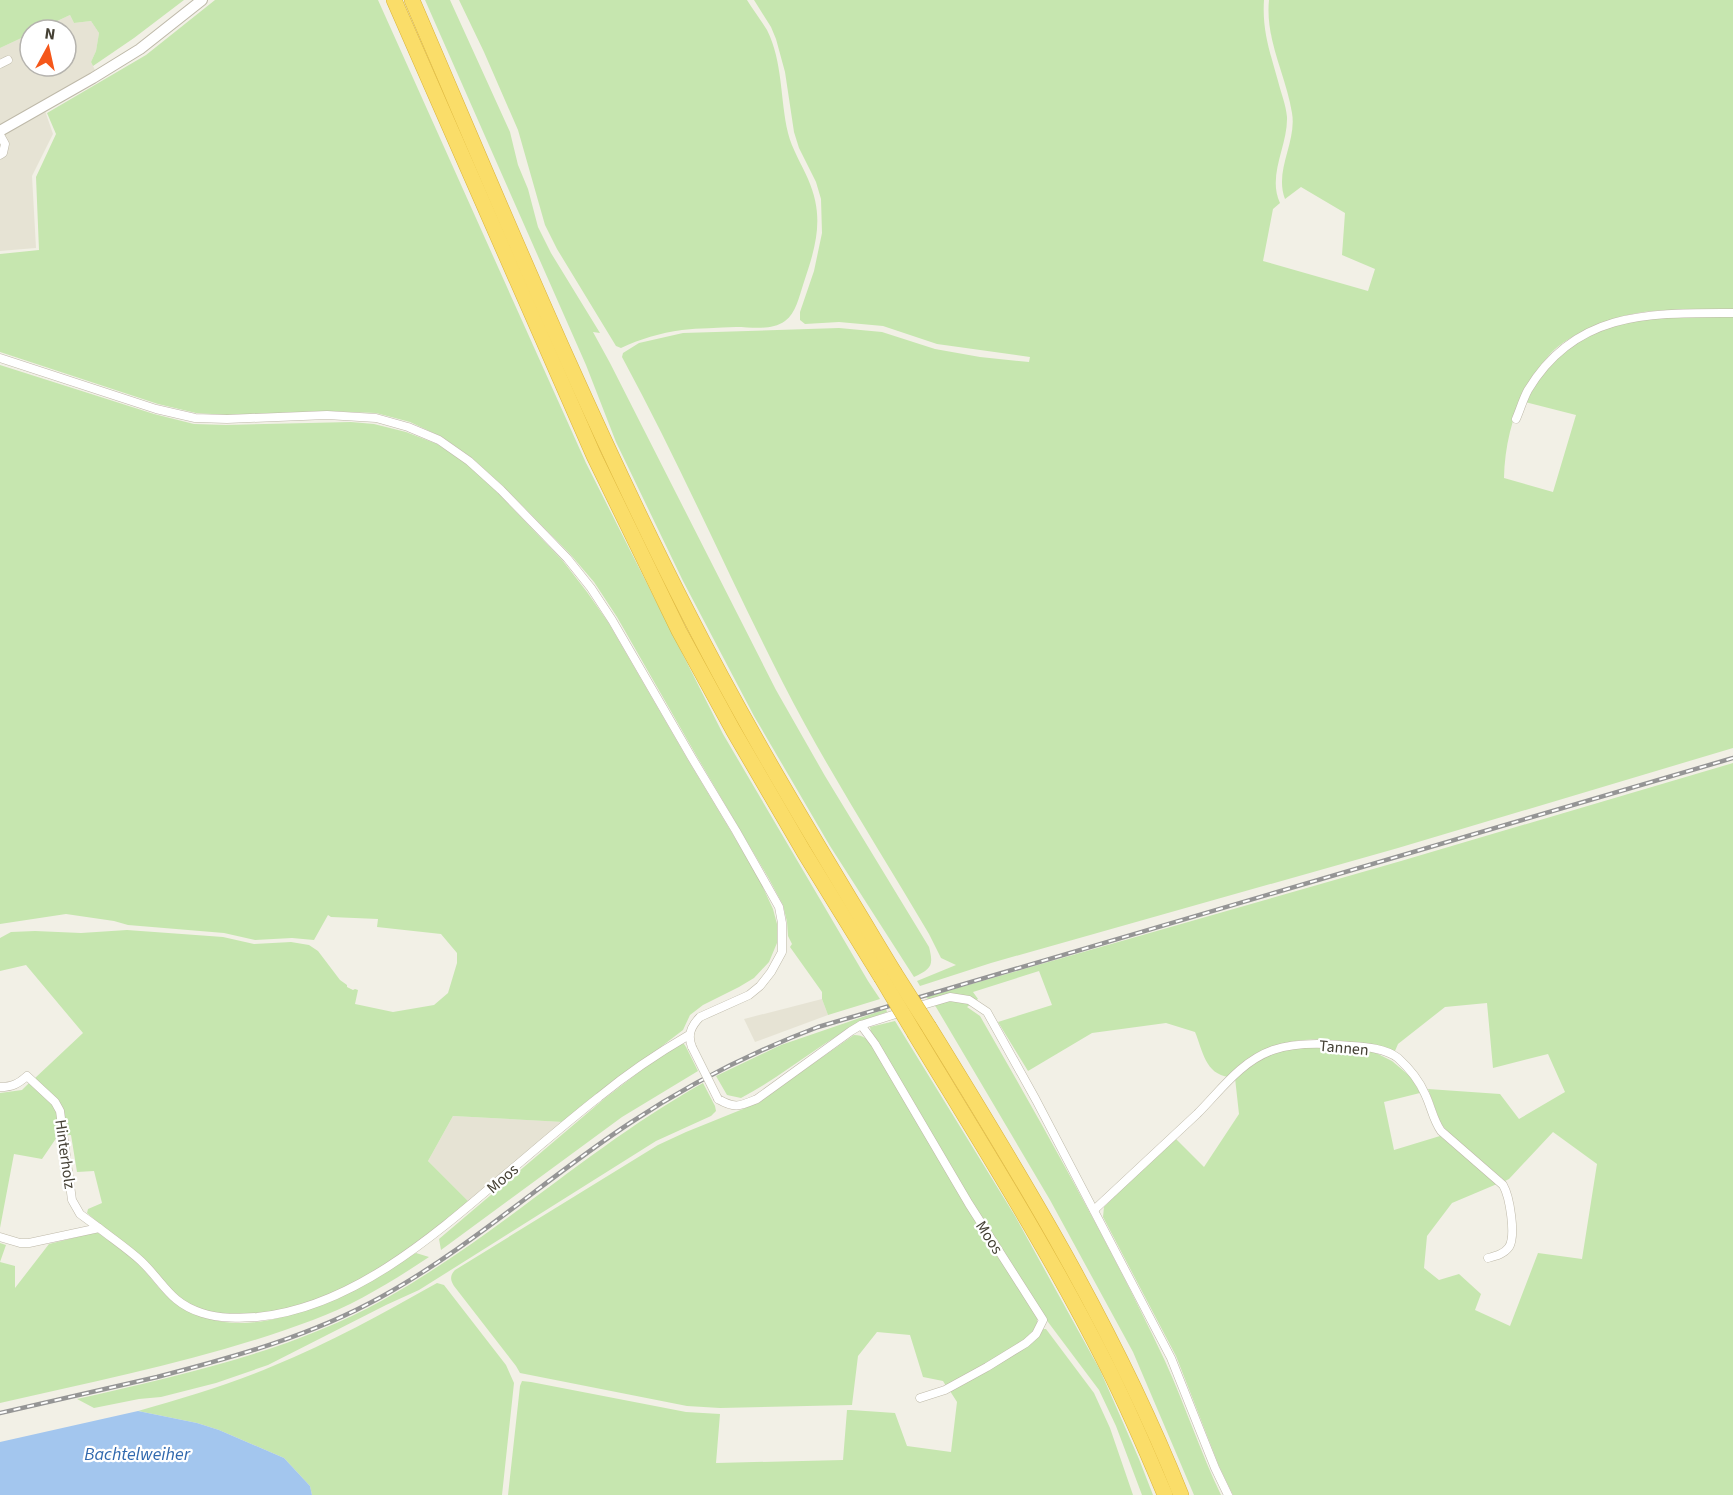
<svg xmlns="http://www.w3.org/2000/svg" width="1733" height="1495" viewBox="0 0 1733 1495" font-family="'Source Sans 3',sans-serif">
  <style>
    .residential { fill: #e6e3d4 }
    .green { fill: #c6e6af }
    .water { fill: #a3c6ee }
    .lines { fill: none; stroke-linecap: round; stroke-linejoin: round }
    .minor-casing { stroke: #beb9a9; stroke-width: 9 }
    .tertiary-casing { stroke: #beb9a9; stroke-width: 12 }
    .motorway-casing { stroke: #dab339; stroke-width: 16 }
    .minor { stroke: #fff; stroke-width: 8 }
    .tertiary { stroke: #fff; stroke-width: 10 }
    .motorway { stroke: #fadd69; stroke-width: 15 }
    .rail-casing { stroke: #959595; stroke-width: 4.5 }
    .rail { stroke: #fff; stroke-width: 2; stroke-dasharray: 7; stroke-linecap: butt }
    .minor-bridge-casing { stroke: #beb9a9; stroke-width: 9; stroke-linecap: butt }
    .motorway-bridge-casing { stroke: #dab339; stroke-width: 16; stroke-linecap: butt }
    .minor-bridge { stroke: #fff; stroke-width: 8 }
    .motorway-bridge { stroke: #fadd69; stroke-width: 15 }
    .labels { text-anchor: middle; stroke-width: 4.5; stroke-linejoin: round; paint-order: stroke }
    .street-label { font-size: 16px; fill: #454135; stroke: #fff }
    .water-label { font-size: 18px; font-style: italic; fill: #3169ae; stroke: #fff }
  </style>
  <rect width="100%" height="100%" fill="#f2f0e6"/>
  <g class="residential">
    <path d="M70 15 74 23 91 21 99 33 96 51 91 62 95 70 42 102 53 134 32 176 36 248 0 251V48L30 34V66H66V30H38Z"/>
    <path d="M822 999 828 1015 755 1042 744 1019Z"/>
    <path d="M453 1116 563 1122 469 1202 428 1161Z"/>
  </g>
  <g class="green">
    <path d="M0 0H184L134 38 93 66 91 62 96 51 99 33 91 21 74 23 70 15 38 30H30V34L0 48Z"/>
    <path d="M215 0H378L586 463 723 734 868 981 880 999 828 1015 822 999V992L790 947 792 944 788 936 787 922 783 905 769 879 696 755 617 617 594 582 570 554 503 486 472 458 442 437 410 422 376 413 327 411 227 415 196 413 158 404 0 352V254L39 250 36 177 56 134 47 113 146 55Z"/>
    <path d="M425 0H450L510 132 518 165 528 189 538 227 551 253 600 333 593 332 610 363 776 690 825 776 929 947C934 966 931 969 914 977L830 846 754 716 683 581 616 442 586 365Z"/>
    <path d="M459 0H747C753 10 761 20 767 30 783 62 780 99 788 133 792 149 801 163 808 179 825 218 816 246 803 285 799 297 796 313 785 321 771 331 752 327 736 327 718 328 699 328 682 330 660 333 640 339 621 348L616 346 557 249 545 225 518 130 484 52Z"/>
    <path d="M754 0H1264C1262 31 1270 52 1278 81 1281 93 1286 105 1287 117 1288 146 1267 175 1280 203L1273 209 1263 261 1368 291 1375 269 1342 255 1345 213 1301 187 1285 199C1274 170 1297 142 1292 113 1286 75 1265 40 1269 0H1733V310C1699 311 1662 307 1628 315 1605 320 1568 335 1551 353 1520 387 1505 433 1504 478L1553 492 1576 415 1525 402C1531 392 1537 380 1545 371 1590 312 1667 317 1733 316V748L1398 848 991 963 920 986 917 981 956 965 941 958 929 934C880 851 827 769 783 683 728 575 680 464 622 357L623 353 639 343 683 333 839 328 882 332 935 349 980 357 1029 362 1030 357 937 344 883 326 839 322 805 324 800 320V312L814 271 822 233 821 199 816 182 799 148 794 132 785 72 776 39 771 27Z"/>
    <path d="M0 365 154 414 194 424 226 425 351 422 374 424 406 432 437 444 467 464 497 492 563 561 587 592 608 622 688 760 732 833 760 881 773 909 777 924V943L769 962 754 978 739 987 703 1005 690 1015 683 1030 563 1122 453 1116 428 1161 469 1202 458 1212 400 1255 339 1292 278 1313 233 1316 204 1311 180 1299 108 1231 87 1213 88 1209 102 1203 94 1171 77 1172 71 1135H67L63 1111 34 1079 83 1033 26 965 0 971V938L11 932 35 931 81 933 127 930 223 937 254 944 291 942 309 945 318 951 340 980 347 985V987L353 990 355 989 358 990 355 1004 393 1012 434 1005 448 993 457 963V953L441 934 377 927 378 919 331 917 328 915 314 940 292 938 255 940 224 933 128 925 114 921 66 914 0 924Z"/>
    <path d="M1733 763V1495H1233L1219 1466 1176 1356 1103 1217 1104 1207 1144 1167 1176 1139 1204 1167 1239 1114 1235 1078 1255 1062 1273 1053 1292 1048 1313 1047 1372 1051 1392 1061 1411 1077 1420 1093 1384 1102 1394 1150 1440 1136 1497 1184 1452 1203 1427 1236 1424 1268 1439 1280 1459 1274 1481 1294 1475 1310 1510 1326 1538 1253 1582 1259 1597 1164 1553 1132 1509 1179 1505 1181 1449 1133 1441 1124 1428 1089 1500 1094 1519 1119 1565 1092 1548 1054 1493 1068 1487 1003 1445 1007 1398 1044 1395 1051C1361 1042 1304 1032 1271 1048 1257 1054 1242 1068 1229 1077 1205 1074 1203 1051 1195 1032L1166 1023 1092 1033 1028 1071 998 1022 1052 1005 1039 971 973 992 978 999 967 1007 980 1016C1045 1129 1109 1243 1165 1361 1185 1405 1200 1451 1221 1495H1194L1133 1352 1050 1200 936 1007 926 997 1401 861Z"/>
    <path d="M886 1009 887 1012C833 1030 791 1072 741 1098L727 1095 716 1076 781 1045Z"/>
    <path d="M895 1021 1015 1216 1100 1370 1139 1459 1153 1495H1142L1116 1426 1099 1390 1045 1318 971 1202 871 1033 870 1027Z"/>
    <path d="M854 1035C864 1035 867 1039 872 1046L1037 1316V1324L1033 1333 1024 1341 985 1366 946 1386 943 1381 923 1377 910 1335 877 1332 858 1356 852 1405 720 1408 687 1406 520 1373 516 1366 454 1286C450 1280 450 1275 455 1270L658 1145 686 1132 743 1109 758 1102Z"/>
    <path d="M680 1044H684L686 1047 698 1071 622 1117 441 1250 439 1239 604 1099 669 1049Z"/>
    <path d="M30 1082 53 1106 57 1113 59 1134 42 1159 14 1154 0 1228V1093L22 1090Z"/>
    <path d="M703 1083 715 1106 716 1111 711 1116 656 1141 419 1290 386 1305 268 1365 216 1383 161 1397 139 1399 94 1408 77 1399C181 1375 289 1352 383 1300 496 1237 590 1146 703 1083Z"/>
    <path d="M97 1232C111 1242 125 1251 137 1263 151 1276 162 1295 178 1305 254 1354 349 1291 416 1253L429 1257C393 1281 354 1305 313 1320 212 1358 105 1379 0 1403V1243L6 1245 0 1262 15 1266V1288L49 1244Z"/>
    <path d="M437 1283 444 1285 506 1365 514 1383 502 1495H312L310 1486 284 1458 219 1430 197 1423 138 1411C183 1398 229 1385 273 1366 330 1343 383 1313 437 1283Z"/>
    <path d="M1042 1329H1046L1094 1393 1110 1428 1133 1495H508L520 1386 522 1381 531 1382 686 1412 720 1414 716 1463 843 1460 847 1410H851L895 1413 907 1446 951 1452 957 1402 950 1391Z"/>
  </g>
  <path class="water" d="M138 1411 197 1423 219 1430 284 1458 310 1486 312 1495H0V1442Z"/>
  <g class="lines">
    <defs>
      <g id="minor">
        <path d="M0 64 8 60"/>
        <path d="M0 135 5 144 3 153 0 155"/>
        <path d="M0 358 156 409 195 418 227 419 327 415 376 418 408 427 439 440 469 461 501 490 567 558 591 588 612 620 692 758 736 831 779 907 782 923V952L771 972 760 986 749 995 700 1017C691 1026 687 1035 692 1047"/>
        <path d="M1516 419C1520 410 1523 399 1528 390 1576 310 1651 313 1733 313"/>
        <path d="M916 1007 950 997 969 1000 987 1012 1036 1100 1171 1358 1215 1468 1228 1495"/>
        <path d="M861 1025 875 1044 969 1204 1043 1320 1036 1334 1026 1343 987 1367 945 1390 920 1398"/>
        <path d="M0 1087C12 1087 18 1084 27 1076L55 1102 60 1111 72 1200 80 1214 99 1228"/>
        <path d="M718 1099C735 1109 740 1106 757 1099L851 1031 861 1025 902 1012"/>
        <path d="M1094 1210C1128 1178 1163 1146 1197 1114 1220 1091 1241 1061 1273 1050 1297 1042 1325 1043 1350 1046 1365 1047 1385 1048 1398 1058 1409 1068 1419 1080 1425 1094 1431 1106 1433 1120 1441 1131L1503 1185C1510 1197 1516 1236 1509 1247 1504 1254 1496 1256 1488 1258"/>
        <path d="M0 1237 20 1243H29L99 1228C113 1239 128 1249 141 1261 164 1283 170 1303 202 1313 220 1319 239 1318 257 1317 352 1308 435 1235 505 1175 536 1149 567 1122 599 1097 627 1074 658 1053 689 1035"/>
      </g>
      <path id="tertiary" d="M0 131 93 78 140 49 202 0"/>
      <g id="motorway">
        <path d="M394 0 594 456 679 631 733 730 804 852 881 977"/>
        <path d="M412 0C501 207 587 416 690 617 752 739 824 856 894 972"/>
        <path d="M929 1027C1023 1179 1115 1329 1181 1495"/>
        <path d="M915 1034C981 1143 1050 1252 1107 1366 1128 1408 1147 1452 1165 1495"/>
      </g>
    </defs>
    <use href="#minor" class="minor-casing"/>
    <use href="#tertiary" class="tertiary-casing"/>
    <use href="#motorway" class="motorway-casing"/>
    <use href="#minor" class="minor"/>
    <use href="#tertiary" class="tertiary"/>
    <use href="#motorway" class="motorway"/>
    <defs>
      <path id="rail" d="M0 1413C52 1401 105 1389 157 1377 234 1357 311 1336 381 1297 470 1248 545 1179 630 1123 689 1084 752 1052 818 1027L1733 758"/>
    </defs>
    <use href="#rail" class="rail-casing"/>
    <use href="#rail" class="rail"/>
    <defs>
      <path id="minor-bridge" d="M692 1047 718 1099"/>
      <g id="motorway-bridge">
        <path d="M894 972 929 1027"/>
        <path d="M881 977 915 1034"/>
      </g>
    </defs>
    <use href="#minor-bridge" class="minor-bridge-casing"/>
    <use href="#motorway-bridge" class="motorway-bridge-casing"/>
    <use href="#minor-bridge" class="minor-bridge"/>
    <use href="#motorway-bridge" class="motorway-bridge"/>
  </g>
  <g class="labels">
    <g class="street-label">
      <text transform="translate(1344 1047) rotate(5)" y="6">Tannen</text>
      <text transform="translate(66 1154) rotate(82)" y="6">Hinterholz</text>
      <text transform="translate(502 1178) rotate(-41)" y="6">Moos</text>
      <text transform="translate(990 1237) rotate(57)" y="6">Moos</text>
    </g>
    <g class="water-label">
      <text x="137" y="1460">Bachtelweiher</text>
    </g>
  </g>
  <g transform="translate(48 48) rotate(8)"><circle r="28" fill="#ffffff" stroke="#b5b3ae" stroke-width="1.5"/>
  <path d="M0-4.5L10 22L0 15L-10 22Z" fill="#f5571a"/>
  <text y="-9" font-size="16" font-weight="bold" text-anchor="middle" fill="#454135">N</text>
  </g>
</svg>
